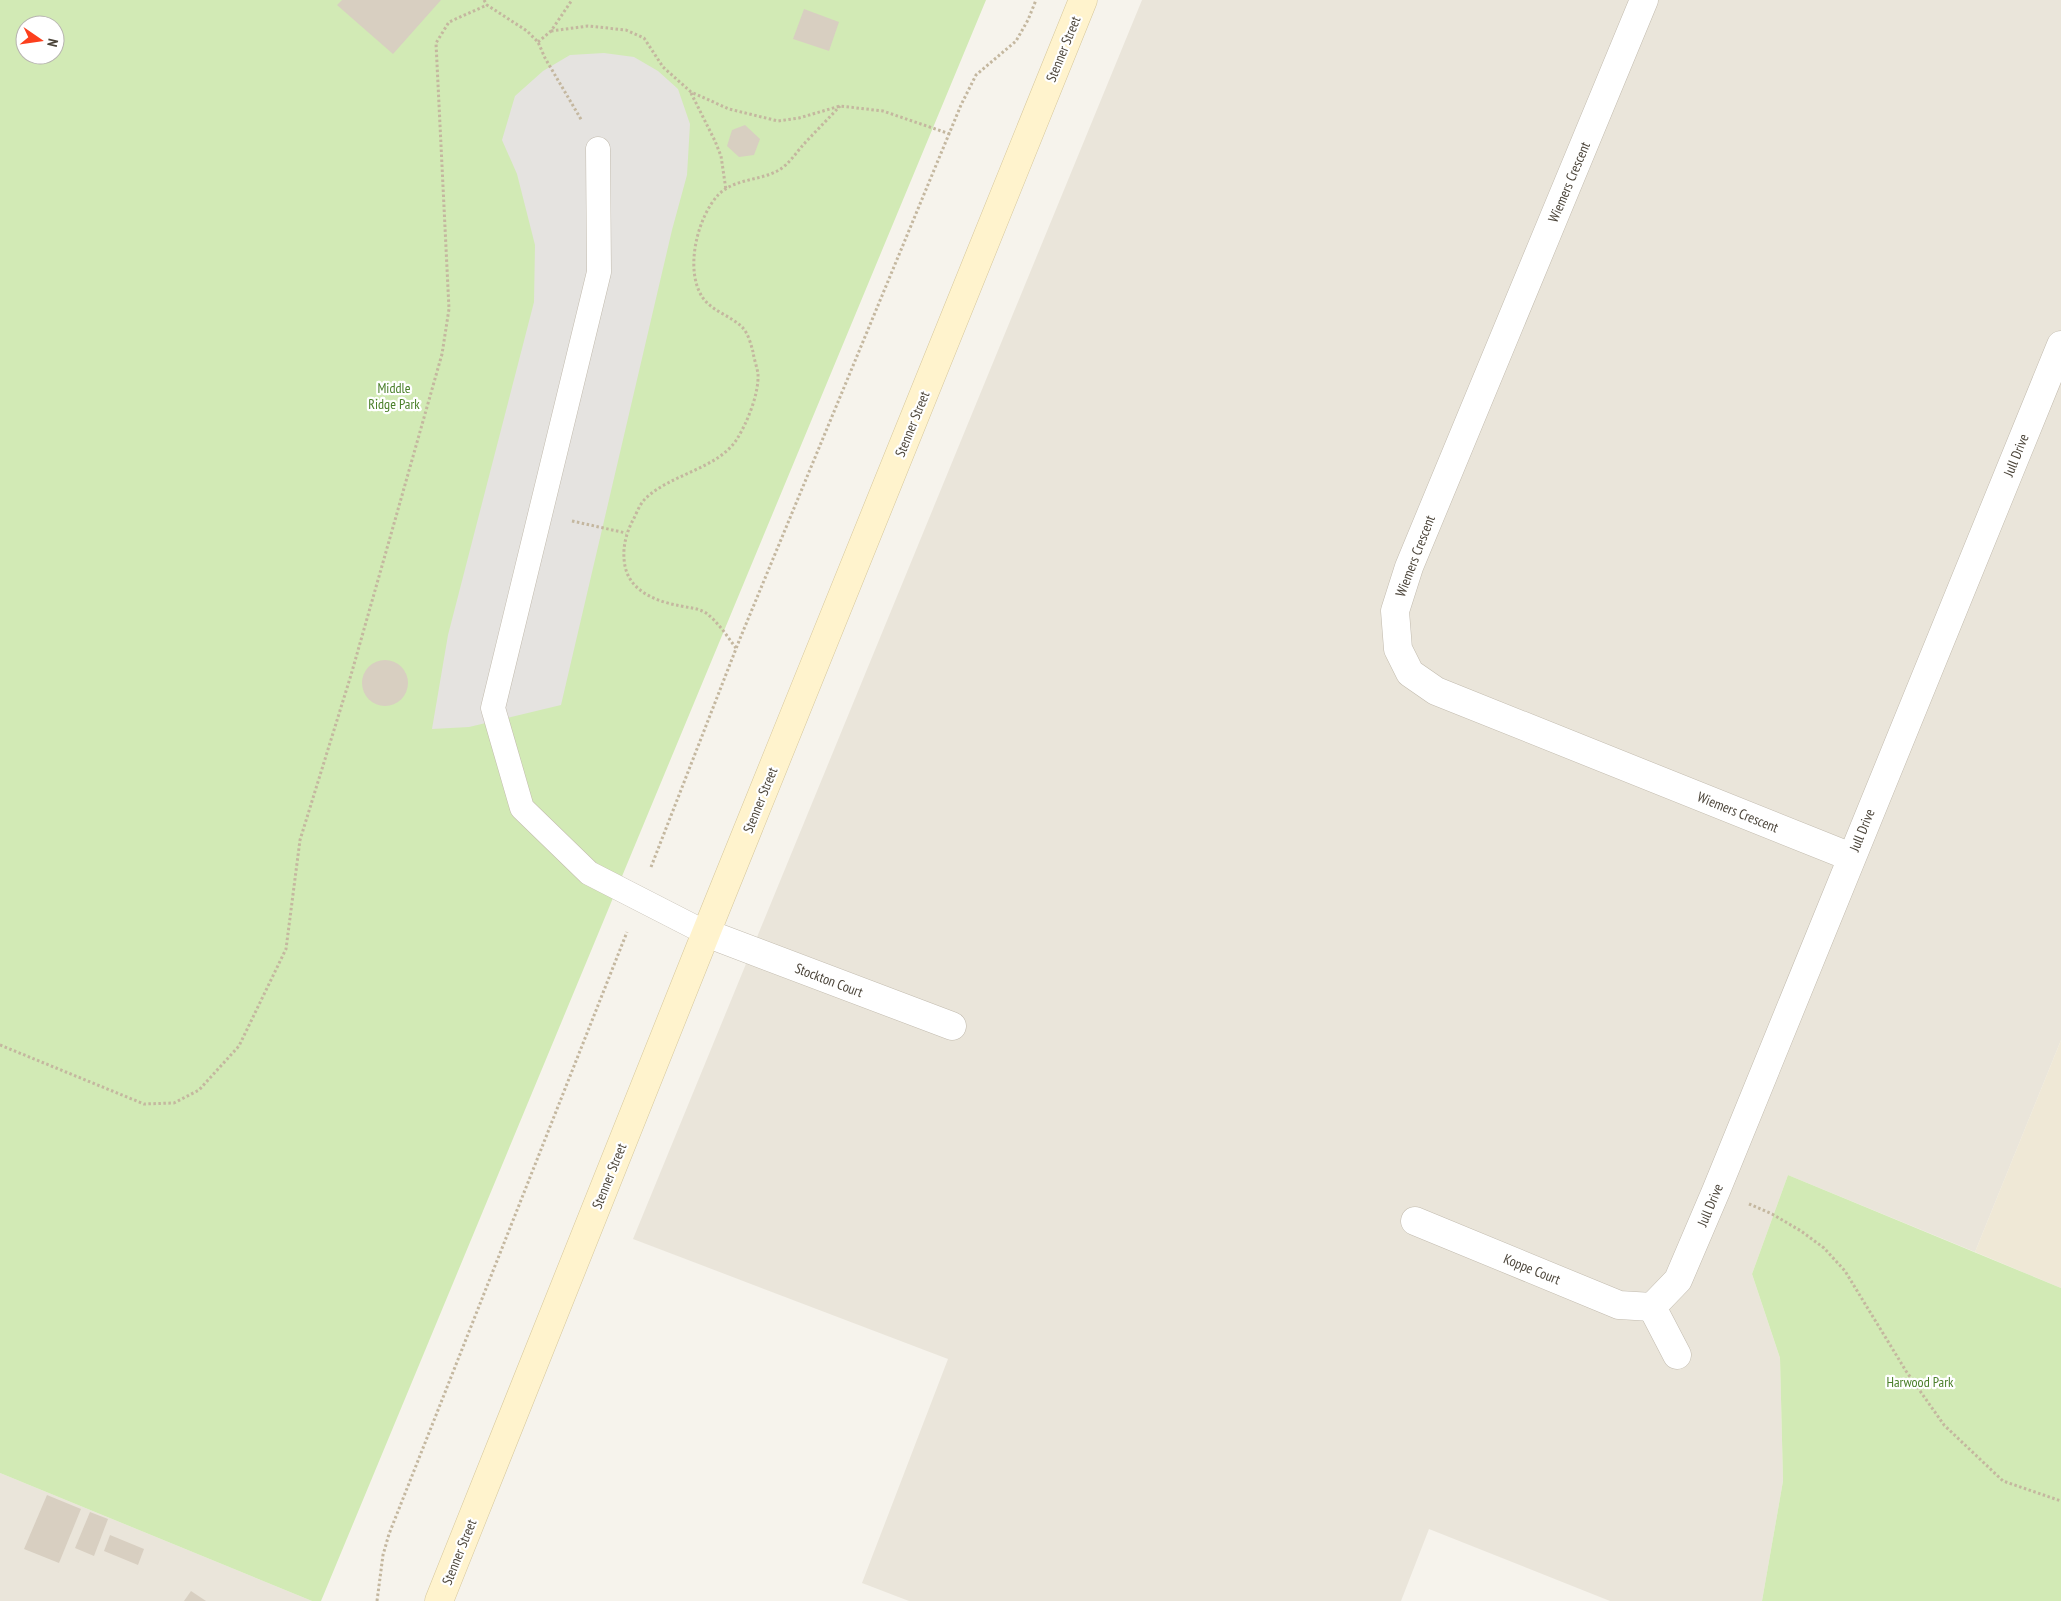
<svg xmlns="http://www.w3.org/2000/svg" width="2061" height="1601" viewBox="0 0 2061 1601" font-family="'PT Sans Narrow',sans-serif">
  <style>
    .residential { fill: #eae5da }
    .education { fill: #efe8d6 }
    .green { fill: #d2eab5; fill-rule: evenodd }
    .parking { fill: #e5e3e0 }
    .building { fill: #d8cfc1 }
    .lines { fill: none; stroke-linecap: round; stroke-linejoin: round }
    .service-casing { stroke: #c2bbae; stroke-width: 25 }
    .minor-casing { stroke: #c2bbae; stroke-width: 29 }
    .secondary-casing { stroke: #d6c79b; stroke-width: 29 }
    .path { stroke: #c4b79f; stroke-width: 3; stroke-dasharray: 2.5 2.5; stroke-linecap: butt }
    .service { stroke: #fff; stroke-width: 24 }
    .minor { stroke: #fff; stroke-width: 28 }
    .secondary { stroke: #fff3cd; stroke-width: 28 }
    .labels { text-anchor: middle; stroke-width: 4.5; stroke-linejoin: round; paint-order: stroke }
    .street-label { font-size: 14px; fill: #4b4439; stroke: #fff }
    .park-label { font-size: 14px; fill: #4a7f2a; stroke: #fff }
  </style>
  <rect width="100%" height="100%" fill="#f6f3ec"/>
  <g class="residential">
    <path d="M1142 0H2061V1040L1975 1252 1788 1175 1752 1274 1780 1358 1783 1481 1762 1601H1610L1429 1529 1401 1601H909L862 1583 948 1359 633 1239Z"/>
    <path d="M0 1473 312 1601H0Z"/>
  </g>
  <path class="education" d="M2061 1040V1288L1975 1252Z"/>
  <g class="green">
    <path d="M0 0H986L321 1601H312L0 1473ZM25 25H55V55H25Z"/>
    <path d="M1788 1175 2061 1288V1601H1762L1783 1481 1780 1358 1752 1274Z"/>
  </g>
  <path class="parking" d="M604 53 634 57 658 71 678 89 690 124 687 175 672 230 561 705 469 727 432 729 448 635 534 302 535 245 517 174 502 140 515 96 543 71 570 55Z"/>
  <g class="building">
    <path d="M342 0H441L393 54 337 5Z"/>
    <path d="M804 9 839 22 829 51 793 39Z"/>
    <path d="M745 125 760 139 754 155 739 157 727 146 732 130Z"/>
    <circle cx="385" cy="683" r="23"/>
    <path d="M47 1495 81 1509 59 1563 24 1549Z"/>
    <path d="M90 1512 108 1519 94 1556 75 1548Z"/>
    <path d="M110 1535 144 1549 138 1565 104 1551Z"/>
    <path d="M191 1591 206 1601H184Z"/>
  </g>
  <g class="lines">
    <defs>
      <path id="service" d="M598 149 599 272 493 708 522 808 589 873 706 933"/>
      <g id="minor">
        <path d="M1644 0 1409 567 1395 611 1398 649 1410 673 1436 691 1851 857"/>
        <path d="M706 933 952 1026"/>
        <path d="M1415 1221 1619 1305 1652 1307"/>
        <path d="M1652 1307 1678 1280 1716 1191 2061 345"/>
        <path d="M1652 1307 1677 1355"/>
      </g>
      <path id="secondary" d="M439 1601 706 933 1083 0"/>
    </defs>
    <use href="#service" class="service-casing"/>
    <use href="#minor" class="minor-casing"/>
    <use href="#secondary" class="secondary-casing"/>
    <g class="path">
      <path d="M484 0 487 5 527 31 538 42 545 58 582 121"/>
      <path d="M551 31 588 26 626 30 644 38 663 67 691 92 729 109 778 121 799 118 840 106 883 111 950 134"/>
      <path d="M538 42 551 31 572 0"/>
      <path d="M691 93 715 141 721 156 726 190"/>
      <path d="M572 521 626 533"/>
      <path d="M736 648C727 636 718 622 706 613 698 608 690 608 681 606 658 602 630 592 625 566 622 551 625 536 632 522 636 515 639 505 645 499 670 474 718 469 737 439 747 423 759 394 758 374 757 367 754 359 753 352 751 344 748 333 742 327 731 316 712 311 703 298 684 271 697 217 719 194 736 178 760 181 779 170 788 165 796 153 803 145 815 132 828 119 840 106"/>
      <path d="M651 867 739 641 961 105 976 75 1016 41 1028 20 1036 0"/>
      <path d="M0 1045 144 1104 174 1103 199 1090 239 1046 286 949 300 840 351 675 397 513 442 354 449 309 436 43 449 22 487 5"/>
      <path d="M1749 1204 1772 1214 1801 1231 1824 1248 1845 1271 1906 1371 1944 1425 2003 1481 2061 1501"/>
      <path d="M377 1601 383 1555 389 1534 627 932"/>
    </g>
    <use href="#service" class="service"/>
    <use href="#minor" class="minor"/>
    <use href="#secondary" class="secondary"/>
  </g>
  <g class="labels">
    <g class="street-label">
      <text transform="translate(1063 49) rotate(-68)" y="5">Stenner Street</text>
      <text transform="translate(1569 182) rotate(-67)" y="5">Wiemers Crescent</text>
      <text transform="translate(912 424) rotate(-68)" y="5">Stenner Street</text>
      <text transform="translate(2016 455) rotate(-68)" y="5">Jull Drive</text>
      <text transform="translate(1415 556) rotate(-69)" y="5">Wiemers Crescent</text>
      <text transform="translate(760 800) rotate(-68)" y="5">Stenner Street</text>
      <text transform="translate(1738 812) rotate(22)" y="5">Wiemers Crescent</text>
      <text transform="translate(1862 830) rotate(-68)" y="5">Jull Drive</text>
      <text transform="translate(829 980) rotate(21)" y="5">Stockton Court</text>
      <text transform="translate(609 1176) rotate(-68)" y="5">Stenner Street</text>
      <text transform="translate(1710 1205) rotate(-67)" y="5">Jull Drive</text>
      <text transform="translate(1532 1269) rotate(22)" y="5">Koppe Court</text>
      <text transform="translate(459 1552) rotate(-68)" y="5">Stenner Street</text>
    </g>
    <g class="park-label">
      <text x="394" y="393">Middle<tspan x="394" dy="16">Ridge Park</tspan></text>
      <text x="1920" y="1387">Harwood Park</text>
    </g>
  </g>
  <g transform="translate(40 40) rotate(103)"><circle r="24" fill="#ffffff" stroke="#b7b4b0"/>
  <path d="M0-4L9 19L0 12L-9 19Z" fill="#fc3f1d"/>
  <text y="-8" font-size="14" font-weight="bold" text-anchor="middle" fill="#4b4439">N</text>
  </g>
</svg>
